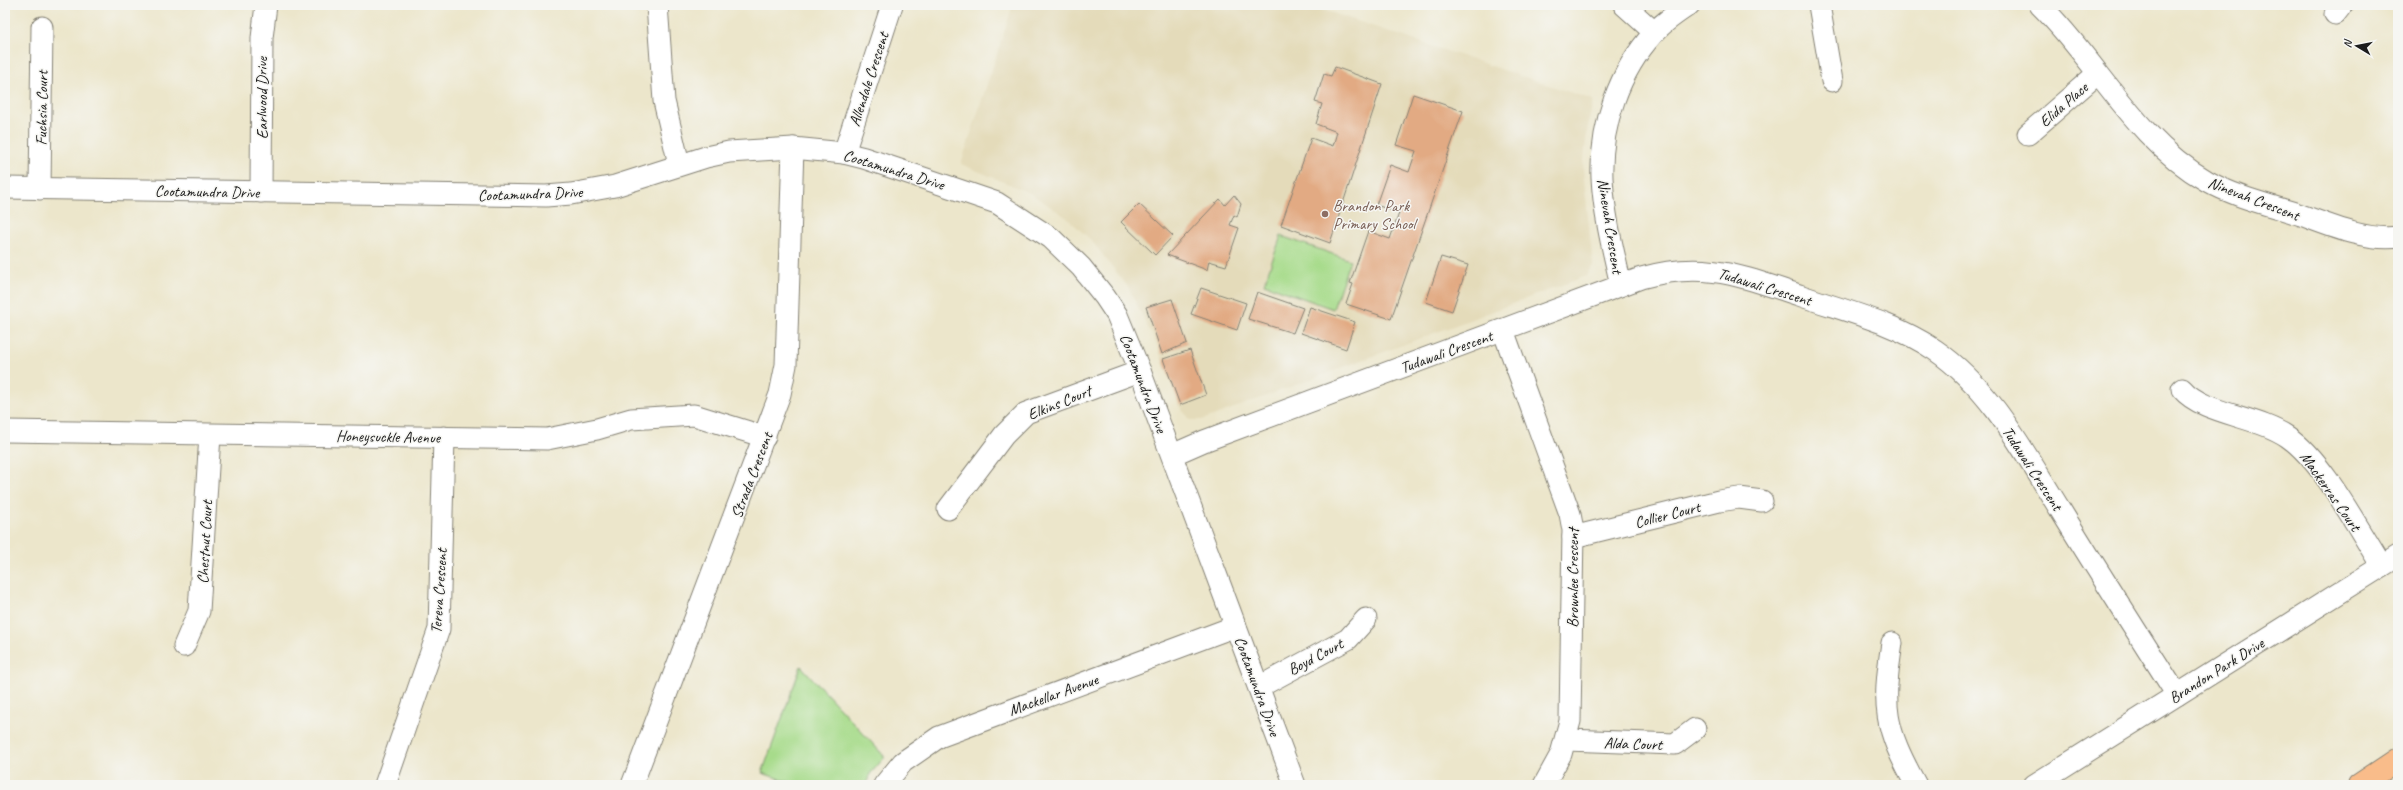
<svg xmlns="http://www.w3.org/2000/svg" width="2403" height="790" viewBox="0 0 2403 790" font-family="Caveat,sans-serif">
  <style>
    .built { fill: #e4dbba }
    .green { fill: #a7db8b; stroke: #627c54 }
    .building { fill: #e2aa83 }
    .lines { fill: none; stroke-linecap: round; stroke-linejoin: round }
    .minor-casing { stroke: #848174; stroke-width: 23 }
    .highway-casing { stroke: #848174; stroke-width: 24 }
    .minor { stroke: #fff; stroke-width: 21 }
    .highway { stroke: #f9bc8a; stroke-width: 22 }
    .education-dot { fill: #8d6e63; stroke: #f6f6f2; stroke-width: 1.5 }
    .labels { text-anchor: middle; stroke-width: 3; stroke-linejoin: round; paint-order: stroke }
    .street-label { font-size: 16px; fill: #1c1c1c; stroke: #f6f6f2 }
    .education-label { font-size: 16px; fill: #785e54; stroke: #f6f6f2; text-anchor: start }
  </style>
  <rect width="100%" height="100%" fill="#f6f6f2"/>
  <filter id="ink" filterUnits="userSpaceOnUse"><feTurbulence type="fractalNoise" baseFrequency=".025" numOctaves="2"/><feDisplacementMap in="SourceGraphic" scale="8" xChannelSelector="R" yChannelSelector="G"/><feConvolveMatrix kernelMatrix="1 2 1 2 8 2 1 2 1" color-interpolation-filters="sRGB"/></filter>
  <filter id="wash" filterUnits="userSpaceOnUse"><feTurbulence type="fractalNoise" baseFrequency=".012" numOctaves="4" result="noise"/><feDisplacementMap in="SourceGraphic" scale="16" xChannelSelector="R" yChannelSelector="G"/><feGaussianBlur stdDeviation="0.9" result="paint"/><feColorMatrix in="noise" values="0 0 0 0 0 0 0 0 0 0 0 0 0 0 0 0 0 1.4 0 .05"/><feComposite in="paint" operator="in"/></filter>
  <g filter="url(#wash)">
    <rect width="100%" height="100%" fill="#ece6cb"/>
    <path class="built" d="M1013 5H1309L1593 100 1587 131 1583 169 1593 265 1586 276 1202 420H1190L1179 406 1156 343 1128 287 1091 240 1066 217 1030 193 961 164Z"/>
    <g class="green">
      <path d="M1281 236 1350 260 1333 309 1264 284Z"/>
      <path d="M801 666 885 757 870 774 866 785H798L762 773Z"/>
    </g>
    <g id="blocks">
      <g class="building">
        <path d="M1335 67 1382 84 1330 243 1281 225 1311 138 1333 146 1337 132 1316 124 1322 104 1315 102 1324 74 1331 76Z"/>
        <path d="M1413 94 1463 111 1391 319 1346 304 1353 284 1350 283 1368 231 1390 239 1399 213 1376 205 1390 165 1409 172 1416 151 1396 145Z"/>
        <path d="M1234 195 1241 204 1237 217 1234 215 1230 225 1239 228 1226 266 1209 261 1207 270 1167 255 1220 199 1225 205Z"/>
        <path d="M1139 204 1173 236 1155 255 1121 222Z"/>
        <path d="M1441 257 1468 265 1452 311 1426 302Z"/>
        <path d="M1201 288 1246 303 1237 330 1191 314Z"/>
        <path d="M1257 292 1303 308 1293 333 1248 319Z"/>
        <path d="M1172 299 1187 343 1162 354 1146 307Z"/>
        <path d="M1310 307 1355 322 1346 349 1301 333Z"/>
        <path d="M1190 350 1206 395 1180 405 1163 359Z"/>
      </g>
    </g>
  </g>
  <g filter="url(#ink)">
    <use href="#blocks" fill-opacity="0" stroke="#848174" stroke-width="1"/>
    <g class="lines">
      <defs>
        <g id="minor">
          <path d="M657 5 664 101 679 164"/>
          <path d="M1624 5 1654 32"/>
          <path d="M1819 5 1832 81"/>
          <path d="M2040 5C2098 62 2135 140 2207 181 2235 197 2270 205 2301 215 2331 226 2366 241 2398 237"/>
          <path d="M2335 14 2342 5"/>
          <path d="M2028 134 2097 74"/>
          <path d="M844 153 892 5"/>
          <path d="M5 188 546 196 571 194 615 186 706 157 729 152 793 148 844 153 864 158 997 203 1051 238 1081 267 1105 297 1117 315 1140 371 1295 785"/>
          <path d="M40 189 42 27"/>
          <path d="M261 192 262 38 266 5"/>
          <path d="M1621 285C1613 250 1604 214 1602 178 1600 126 1619 71 1654 33 1663 22 1677 13 1689 5"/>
          <path d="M1503 330 1570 514 1573 530 1570 721 1561 754 1544 785"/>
          <path d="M2182 389C2203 414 2258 416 2288 437 2323 461 2358 529 2382 566"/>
          <path d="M5 431 547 439 597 429 631 419 694 415 765 437"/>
          <path d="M1172 455 1204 441 1641 278C1704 260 1740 276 1799 295 1844 311 1894 322 1935 350 1992 389 2025 454 2061 511 2099 573 2138 634 2177 695"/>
          <path d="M948 509 1004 435 1026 413 1140 371"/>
          <path d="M1573 537 1719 501 1739 498 1762 501"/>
          <path d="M1892 643C1882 708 1884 727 1916 785"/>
          <path d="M184 646 199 611 210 435"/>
          <path d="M1259 687 1348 639 1366 619"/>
          <path d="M1567 740 1675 744 1695 729"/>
          <path d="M385 785 439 629 444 437"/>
          <path d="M632 785 780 394 786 365 793 148"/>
          <path d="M884 785 903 762 939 737 1236 626"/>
          <path d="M2034 785 2398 556"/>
        </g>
        <path id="highway" d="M2359 785 2398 759"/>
      </defs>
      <use href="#minor" class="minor-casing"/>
      <use href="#highway" class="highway-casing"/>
      <use href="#minor" class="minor"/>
      <use href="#highway" class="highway"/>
    </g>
  </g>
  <circle class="education-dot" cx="1325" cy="214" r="4"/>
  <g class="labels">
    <g class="street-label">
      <text transform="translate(868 79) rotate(-72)" y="6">Allendale Crescent</text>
      <text transform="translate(261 98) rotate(-90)" y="6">Earlwood Drive</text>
      <text transform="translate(2063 104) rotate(-41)" y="6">Elida Place</text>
      <text transform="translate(41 108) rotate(-89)" y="6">Fuchsia Court</text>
      <text transform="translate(894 169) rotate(17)" y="6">Cootamundra Drive</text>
      <text transform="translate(207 191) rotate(1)" y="6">Cootamundra Drive</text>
      <text transform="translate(530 193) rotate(-2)" y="6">Cootamundra Drive</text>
      <text transform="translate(2254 198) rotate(21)" y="6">Ninevah Crescent</text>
      <text transform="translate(1611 226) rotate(81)" y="6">Ninevah Crescent</text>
      <text transform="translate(1765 286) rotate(17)" y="6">Tudawali Crescent</text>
      <text transform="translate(1446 351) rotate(-20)" y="6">Tudawali Crescent</text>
      <text transform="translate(1144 383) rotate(69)" y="6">Cootamundra Drive</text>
      <text transform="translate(1059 402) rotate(-22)" y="6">Elkins Court</text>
      <text transform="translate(388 436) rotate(1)" y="6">Honeysuckle Avenue</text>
      <text transform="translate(2033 468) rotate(57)" y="6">Tudawali Crescent</text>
      <text transform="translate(751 475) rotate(-69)" y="6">Strada Crescent</text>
      <text transform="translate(2331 491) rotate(55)" y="6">Mackerras Court</text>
      <text transform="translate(1667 514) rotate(-14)" y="6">Collier Court</text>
      <text transform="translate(204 542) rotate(-87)" y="6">Chestnut Court</text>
      <text transform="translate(1572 578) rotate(-90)" y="6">Brownlee Crescent</text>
      <text transform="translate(438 591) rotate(-86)" y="6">Tereva Crescent</text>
      <text transform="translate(1315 656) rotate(-28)" y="6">Boyd Court</text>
      <text transform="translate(2216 670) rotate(-32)" y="6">Brandon Park Drive</text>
      <text transform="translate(1258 686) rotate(70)" y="6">Cootamundra Drive</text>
      <text transform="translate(1053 694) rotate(-20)" y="6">Mackellar Avenue</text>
      <text transform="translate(1633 743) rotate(2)" y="6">Alda Court</text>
    </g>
    <g class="education-label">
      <text x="1333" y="211">Brandon Park<tspan x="1333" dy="18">Primary School</tspan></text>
    </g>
  </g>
  <rect width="2403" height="790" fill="none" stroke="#f6f6f2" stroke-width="20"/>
  <g transform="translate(2357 46) rotate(280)" stroke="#f6f6f2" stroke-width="3" paint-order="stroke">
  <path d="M0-3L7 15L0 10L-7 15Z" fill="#1c1c1c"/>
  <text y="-6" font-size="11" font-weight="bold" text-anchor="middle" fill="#1c1c1c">N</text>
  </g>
</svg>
